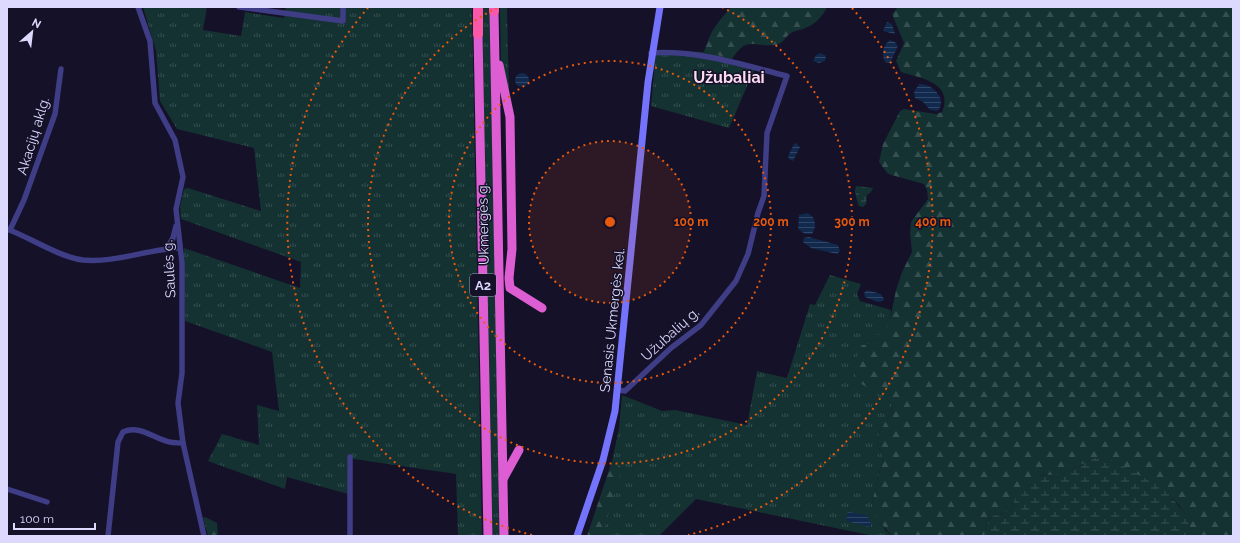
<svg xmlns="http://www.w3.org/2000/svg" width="1240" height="543" viewBox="0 0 1240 543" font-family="Raleway,sans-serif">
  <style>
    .grass { fill: url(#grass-tufts) }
    .forest { fill: url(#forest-firs) }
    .wetland { fill: url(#wetland-marsh) }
    .water { fill: url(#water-rules) }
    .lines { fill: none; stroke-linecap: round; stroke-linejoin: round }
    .minor { stroke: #3e3d86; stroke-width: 5.5 }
    .secondary { stroke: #7473fb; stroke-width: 7 }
    .trunk { stroke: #dd5ed2; stroke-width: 9 }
    .motorway { stroke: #fb58aa; stroke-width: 10 }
    .ring { fill: none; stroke: #e8590c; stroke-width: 2; stroke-dasharray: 2 4 }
    .labels { text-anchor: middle; stroke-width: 3; stroke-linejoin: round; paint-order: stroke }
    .shield { fill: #141129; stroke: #a19dbe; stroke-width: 1 }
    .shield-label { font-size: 13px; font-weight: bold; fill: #ddd9fe }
    .street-label { font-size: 14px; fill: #ddd9fe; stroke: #141129 }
    .quarter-label { font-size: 16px; font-weight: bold; fill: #fedbf2; stroke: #141129 }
    .centre { fill: #e8590c; stroke: #141129; stroke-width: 2 }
    .ring-label { font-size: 12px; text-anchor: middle; font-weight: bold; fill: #e8590c; stroke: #141129; stroke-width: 3; stroke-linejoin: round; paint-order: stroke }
  </style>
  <defs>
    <pattern id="grass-tufts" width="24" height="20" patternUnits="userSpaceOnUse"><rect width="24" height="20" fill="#143231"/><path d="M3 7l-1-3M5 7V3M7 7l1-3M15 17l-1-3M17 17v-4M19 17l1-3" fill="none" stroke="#364f50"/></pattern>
    <pattern id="forest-firs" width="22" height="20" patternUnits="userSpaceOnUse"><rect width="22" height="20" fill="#143231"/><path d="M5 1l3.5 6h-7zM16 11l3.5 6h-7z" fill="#364f50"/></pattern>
    <pattern id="wetland-marsh" width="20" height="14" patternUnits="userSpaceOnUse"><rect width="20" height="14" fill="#143231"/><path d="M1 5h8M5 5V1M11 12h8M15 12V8" fill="none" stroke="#364f50"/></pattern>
    <pattern id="water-rules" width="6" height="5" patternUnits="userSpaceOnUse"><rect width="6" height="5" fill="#10294d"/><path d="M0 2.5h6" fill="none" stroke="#324768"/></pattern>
  </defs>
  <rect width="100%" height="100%" fill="#141129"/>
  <g class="grass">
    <path d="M143 7H207L203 30 241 36 245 12 284 18 286 7H472L482 536H458L456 474 347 458 348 494 287 477 285 489 208 461 222 434 259 445 257 405 279 411 272 352 185 321 184 248 300 288 301 262 181 219 180 207 184 189 188 188 261 211 254 148 177 129 160 101 156 51Z"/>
    <path d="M482 7H490L500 536H493L488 402Z"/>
    <path d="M500 7H507L509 94 501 62Z"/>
    <path d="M656 50 704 52 732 59 730 64 754 70 729 128 651 106Z"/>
    <path d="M830 275 861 284 857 294 860 301 891 310 890 325 869 344 862 345 887 399 891 404 892 411 880 431 877 442 883 458 872 502 885 530 892 536H874L696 499 659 536H602L617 463 612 461 619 428 622 395 662 411 675 410 747 425 757 371 787 378 810 304 815 305Z"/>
  </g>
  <g class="forest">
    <path d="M731 7H827C822 18 814 25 803 29 799 30 794 31 791 33 784 38 784 44 774 45 752 47 747 36 732 59L704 52C712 28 715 26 731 7Z"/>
    <path d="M898 7H1233V536H1193C1190 529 1189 522 1186 516 1170 484 1126 469 1095 458L1061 474 1038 476 1015 498 1011 511 992 516 986 526 984 536H892L878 520 872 502 883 458 877 442 880 431 892 411 891 404 887 399 858 382 855 373 858 350 862 345 869 344 889 325 896 290 902 272 912 252 910 233 911 222 928 199 927 190 924 184 888 174 879 162 883 144 900 111 904 109 936 114 942 112C954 83 921 78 901 72L896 61 904 43 892 14Z"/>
    <path d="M612 461 620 466V474L602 536H587Z"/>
    <path d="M205 517 217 523 218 536H208L203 518Z"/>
  </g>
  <g class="wetland">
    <path d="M856 186 873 188 871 192 867 195 866 204 863 207 859 206C857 201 854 191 856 186Z"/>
    <path d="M1095 458 1111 460 1165 489 1186 515 1193 536H984L986 526 992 516 1011 511 1015 498 1023 485 1038 476 1061 474Z"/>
  </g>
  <g class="water">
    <path d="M887 22 892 24 895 34 883 31Z"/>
    <path d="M890 40 895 42 898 46 890 63 885 62C881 54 883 45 890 40Z"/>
    <path d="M821 53 826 56 825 61 819 63 813 61 816 55Z"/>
    <circle cx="522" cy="80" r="7"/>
    <path d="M919 84C932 83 948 99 938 111L930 110 923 102 915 98 914 92Z"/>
    <path d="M796 143 800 147 793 161 789 159 788 156 794 144Z"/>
    <path d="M807 213C816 216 817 227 812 234H805L798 229 799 215Z"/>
    <path d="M809 237 838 245 840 251 837 254 811 248 803 242 804 238Z"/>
    <path d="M867 290 881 294 884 299 883 301 878 302 865 297 864 293Z"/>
    <path d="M848 512 867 515 871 524V527L846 521Z"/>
  </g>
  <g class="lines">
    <g class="minor">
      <path d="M138 7 150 41 155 103 175 140 183 177 176 209 182 263V373L178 403 183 443 204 536"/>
      <path d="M239 7 343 21V7"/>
      <path d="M7 229C31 238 59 257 83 260 116 263 148 249 180 248"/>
      <path d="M10 230 24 200 55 114 61 69"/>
      <path d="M167 248 173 238 176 226"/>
      <path d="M618 390 625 391 671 348 701 325 736 281 748 254 758 213 764 196 767 133 787 76C743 65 698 50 651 53"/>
      <path d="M350 457V536"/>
      <path d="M7 489 47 502"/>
      <path d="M108 536 118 442 123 432C139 425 152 437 166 441 171 443 177 443 183 443"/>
    </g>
    <path class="secondary" d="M577 536 603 460 615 411 648 82 660 7"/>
    <g class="trunk">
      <path d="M494 11 504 536"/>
      <path d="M478 34 488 536"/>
      <path d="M499 65 510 117 512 249 509 278 510 288 542 308"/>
      <path d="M503 479 519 450"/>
    </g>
    <g class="motorway">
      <path d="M478 7V34"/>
      <path d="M494 7V11"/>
    </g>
  </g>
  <circle cx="610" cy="222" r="81" fill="#e8590c" fill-opacity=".12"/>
  <g class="ring">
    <circle cx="610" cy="222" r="81"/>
    <circle cx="610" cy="222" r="161"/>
    <path d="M722 7A242 242 0 1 1 498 7"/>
    <path d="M532 535A323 323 0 0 1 368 8M852 8A323 323 0 0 1 688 535"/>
  </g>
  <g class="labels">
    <rect class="shield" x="470" y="274" width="26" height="22" rx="3"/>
    <g class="shield-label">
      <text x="483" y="290">A2</text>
    </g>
    <g class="street-label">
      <text transform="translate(33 136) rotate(-73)" y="5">Akacijų aklg.</text>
      <text transform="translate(483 224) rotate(-91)" y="5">Ukmergės g.</text>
      <text transform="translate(169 269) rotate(-93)" y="5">Saulės g.</text>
      <text transform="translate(612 320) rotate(-84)" y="5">Senasis Ukmergės kel.</text>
      <text transform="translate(670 334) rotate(-42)" y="5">Užubalių g.</text>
    </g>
    <g class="quarter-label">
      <text x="729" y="83">Užubaliai</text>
    </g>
  </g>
  <circle cx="610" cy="222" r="6" class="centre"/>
  <g class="ring-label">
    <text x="691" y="226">100 m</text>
    <text x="771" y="226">200 m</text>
    <text x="852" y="226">300 m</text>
    <text x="933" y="226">400 m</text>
  </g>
  <rect width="1240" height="543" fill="none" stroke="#ddd9fe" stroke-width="16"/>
  <g transform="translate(32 32) rotate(28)" stroke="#141129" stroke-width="3" paint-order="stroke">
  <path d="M0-3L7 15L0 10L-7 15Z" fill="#ddd9fe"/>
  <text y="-6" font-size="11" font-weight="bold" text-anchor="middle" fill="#ddd9fe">N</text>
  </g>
  <path d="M14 523v6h81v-6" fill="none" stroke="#ddd9fe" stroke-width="2"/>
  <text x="20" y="523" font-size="12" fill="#ddd9fe" stroke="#141129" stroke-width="3" paint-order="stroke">100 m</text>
</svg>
